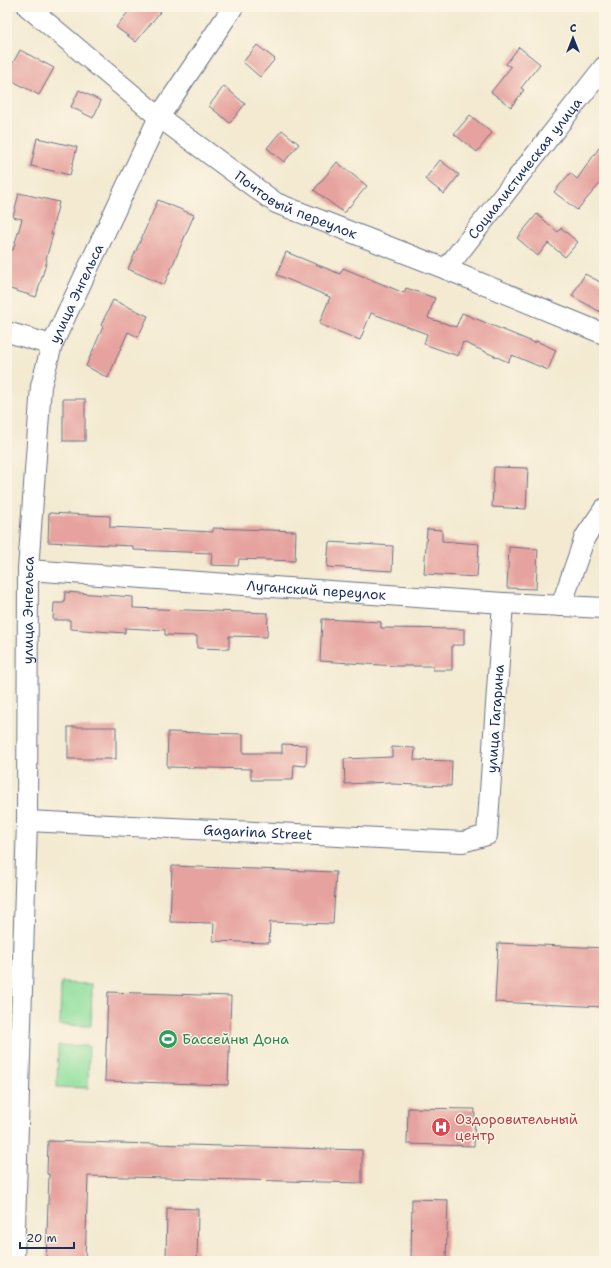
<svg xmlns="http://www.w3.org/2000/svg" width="611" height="1268" viewBox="0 0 611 1268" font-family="'Shantell Sans',sans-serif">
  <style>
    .green { fill: #90df9e; stroke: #56877e }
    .building { fill: #e6a29e }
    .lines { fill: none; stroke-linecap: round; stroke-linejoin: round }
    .street-casing { stroke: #677086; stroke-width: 22 }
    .street { stroke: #fff; stroke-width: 20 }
    .labels { text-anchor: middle; stroke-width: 3; stroke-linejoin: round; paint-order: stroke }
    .street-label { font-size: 14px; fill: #1b2f5e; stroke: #fcf5e5 }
    .leisure-label { font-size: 14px; fill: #27864d; stroke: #fcf5e5; text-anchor: start }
    .health-label { font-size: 14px; fill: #be3a42; stroke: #fcf5e5; text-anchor: start }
  </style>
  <rect width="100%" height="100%" fill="#fcf5e5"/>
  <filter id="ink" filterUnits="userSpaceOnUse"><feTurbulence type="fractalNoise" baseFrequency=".025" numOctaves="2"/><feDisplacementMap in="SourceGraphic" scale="8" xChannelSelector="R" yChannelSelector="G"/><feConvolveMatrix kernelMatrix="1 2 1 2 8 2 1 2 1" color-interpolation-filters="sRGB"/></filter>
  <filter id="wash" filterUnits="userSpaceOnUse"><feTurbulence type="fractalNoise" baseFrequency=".012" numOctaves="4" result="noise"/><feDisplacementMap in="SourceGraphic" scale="16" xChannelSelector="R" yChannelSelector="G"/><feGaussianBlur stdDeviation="0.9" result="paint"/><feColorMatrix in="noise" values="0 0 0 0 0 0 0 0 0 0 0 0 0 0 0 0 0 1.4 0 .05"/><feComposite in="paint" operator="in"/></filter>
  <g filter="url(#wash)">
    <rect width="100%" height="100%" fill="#f3ead1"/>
    <g class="green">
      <path d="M61 983 92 984 91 1026 60 1025Z"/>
      <path d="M58 1045 89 1046 88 1088 57 1087Z"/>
    </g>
    <g id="blocks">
      <g class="building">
        <path d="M132 7H164L136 42 116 27Z"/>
        <path d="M257 45 275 59 260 77 243 62Z"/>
        <path d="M519 47 540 64 521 88 524 90 511 107 491 92 511 67 506 64Z"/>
        <path d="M20 50 54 68 39 95 7 78V74Z"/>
        <path d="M224 86 245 104 230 123 209 106Z"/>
        <path d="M79 90 101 101 93 118 71 107Z"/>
        <path d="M470 115 492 133 477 152 454 134Z"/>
        <path d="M282 130 299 144 284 162 267 148Z"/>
        <path d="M37 138 77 147 70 175 31 166Z"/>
        <path d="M604 141V179L577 210 554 192 570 173 577 179Z"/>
        <path d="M440 160 459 175 444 194 425 179Z"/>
        <path d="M337 162 367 186 344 213 314 190Z"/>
        <path d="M19 193 59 202 51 234H53L46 259 47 260 36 297 7 288V257L9 249 13 250 22 219 13 217Z"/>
        <path d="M158 200 194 215 164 285 128 269Z"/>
        <path d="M537 214 558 232 561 228 578 242 565 257 548 243 538 256 517 238Z"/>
        <path d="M286 252 340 274 343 268 404 293 406 288 435 298 428 318 456 327 462 313 535 343 536 341 556 350 548 370 512 355 508 362 463 342 458 356 424 344 427 334 371 313 360 340 319 324 330 297 277 275Z"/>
        <path d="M585 274 604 284V314L572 296Z"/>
        <path d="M113 300 148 316 138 337 128 332 108 378 86 366 103 327 101 325Z"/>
        <rect x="63" y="399" width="22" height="42"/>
        <path d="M494 467 528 468 526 509 492 507Z"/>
        <path d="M49 513 110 516V527L213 532V528L296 531 295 561 239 559 238 566 211 565 212 553 133 550V546L48 542Z"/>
        <path d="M427 529 442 530V541L479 544 477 577 424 574Z"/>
        <path d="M329 542 393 546 392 571 327 567Z"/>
        <path d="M509 547 538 549 536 589 507 588Z"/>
        <path d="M65 592 133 597V608L268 613 267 637 229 636V649L197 648V636L165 635V630L125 628V633L70 629V620H53L54 603H64Z"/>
        <path d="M322 619 381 622V628L464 629V645H452V670H433V666H396L320 661Z"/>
        <rect x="68" y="727" width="48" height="32"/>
        <path d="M168 732 243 734V753H282V744L307 745 306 766 294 765 293 780H251V769L167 767Z"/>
        <path d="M392 747 415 748 414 760 452 761 451 786 391 784V782L345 784 344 759 392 757Z"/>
        <path d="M172 866 336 872 333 924 270 922 269 943 213 941 214 923 170 922Z"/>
        <path d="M498 943 604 948V1007L495 1002Z"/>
        <path d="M108 992 231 996 228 1085 105 1081Z"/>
        <path d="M408 1108 475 1109 474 1146 407 1144Z"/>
        <path d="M48 1141 362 1150V1183L88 1176 85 1261H46L49 1174H47Z"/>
        <path d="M412 1199 448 1200 446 1261H411Z"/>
        <path d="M167 1208 198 1209 197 1261H166Z"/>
      </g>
    </g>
  </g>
  <g filter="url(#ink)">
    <use href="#blocks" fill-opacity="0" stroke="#677086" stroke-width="1"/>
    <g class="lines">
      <defs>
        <g id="street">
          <path id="s1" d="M28 7 159 117 276 203 446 269 604 334"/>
          <path id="s2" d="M446 269 604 67"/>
          <path d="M7 332 52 345"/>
          <path id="s3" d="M28 570 503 603 604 608"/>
          <path d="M561 606 585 537 604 509"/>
          <path id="s4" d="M27 821 463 842 487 835 503 603"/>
          <path id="s5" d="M14 1261 27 821 28 570 41 386 52 345 159 117 233 7"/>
        </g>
      </defs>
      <use href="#street" class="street-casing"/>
      <use href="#street" class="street"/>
    </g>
  </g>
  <defs>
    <symbol id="stadium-disc" viewBox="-11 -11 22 22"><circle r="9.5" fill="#2e9e5b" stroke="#fcf5e5"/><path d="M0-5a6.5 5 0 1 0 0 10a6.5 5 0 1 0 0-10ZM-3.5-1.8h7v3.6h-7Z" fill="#fff"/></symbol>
    <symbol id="hospital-disc" viewBox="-11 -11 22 22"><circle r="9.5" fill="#e0444e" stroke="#fcf5e5"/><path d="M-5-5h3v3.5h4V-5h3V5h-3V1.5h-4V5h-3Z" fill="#fff"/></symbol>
  </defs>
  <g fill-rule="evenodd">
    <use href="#stadium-disc" x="157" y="1028" width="22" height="22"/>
    <use href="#hospital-disc" x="430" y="1116" width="22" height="22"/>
  </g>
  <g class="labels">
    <g class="street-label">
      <text dy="5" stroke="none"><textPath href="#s2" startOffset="128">Социалистическая улица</textPath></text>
      <text dy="5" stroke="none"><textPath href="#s1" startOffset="335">Почтовый переулок</textPath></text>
      <text dy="5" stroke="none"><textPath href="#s5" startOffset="975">улица Энгельса</textPath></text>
      <text dy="5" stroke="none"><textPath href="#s3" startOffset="289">Луганский переулок</textPath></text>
      <text dy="5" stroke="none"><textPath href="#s5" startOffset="651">улица Энгельса</textPath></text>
      <text dy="5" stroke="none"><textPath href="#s4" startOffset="578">улица Гагарина</textPath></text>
      <text dy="5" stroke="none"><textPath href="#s4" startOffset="231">Gagarina Street</textPath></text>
    </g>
    <g class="leisure-label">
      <text x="182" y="1044">Бассейны Дона</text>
    </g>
    <g class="health-label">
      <text x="455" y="1124">Оздоровительный<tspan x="455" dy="16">центр</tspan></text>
    </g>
  </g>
  <rect width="611" height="1268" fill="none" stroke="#fcf5e5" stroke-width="24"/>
  <g transform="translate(573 38)" stroke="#fcf5e5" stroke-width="3" paint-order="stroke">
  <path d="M0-3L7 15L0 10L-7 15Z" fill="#1b2f5e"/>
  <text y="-6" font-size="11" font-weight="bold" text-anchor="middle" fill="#1b2f5e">С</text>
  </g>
  <path d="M20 1242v6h54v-6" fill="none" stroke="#1b2f5e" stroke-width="2"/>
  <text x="26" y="1242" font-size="12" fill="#1b2f5e" stroke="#fcf5e5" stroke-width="3" paint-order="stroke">20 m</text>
</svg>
